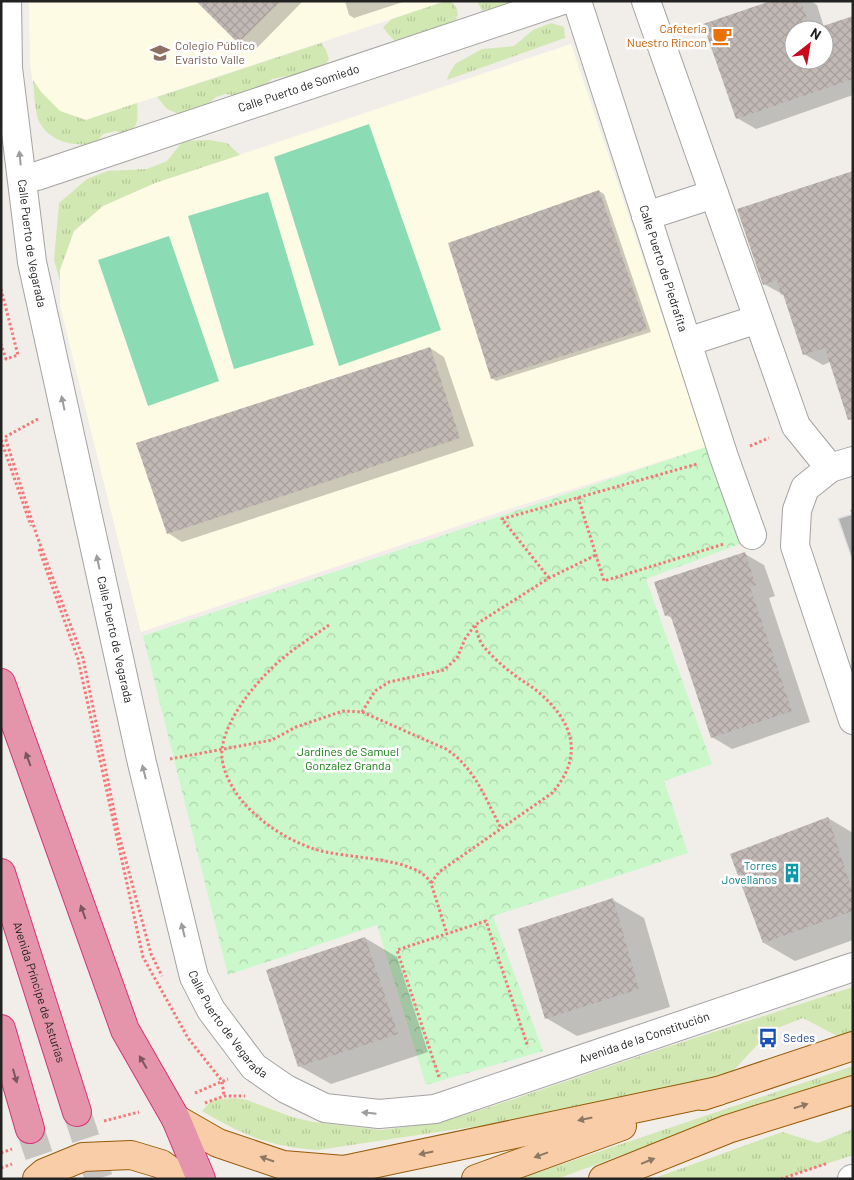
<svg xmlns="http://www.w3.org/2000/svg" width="854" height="1180" viewBox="0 0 854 1180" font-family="Barlow,sans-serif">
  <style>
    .residential { fill: #e0dfdf }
    .education { fill: #fefbe5 }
    .grass { fill: url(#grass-tufts) }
    .park { fill: url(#park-crowns) }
    .pitch { fill: #8bdcb5 }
    .shadow { fill: #0003; fill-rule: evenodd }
    .building { fill: url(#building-cross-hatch) }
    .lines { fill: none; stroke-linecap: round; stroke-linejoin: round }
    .highway-tunnel { stroke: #c8c5c1; stroke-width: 28; stroke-dasharray: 28 14; stroke-linecap: butt }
    .street-casing { stroke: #a3a3a3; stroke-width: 30 }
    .primary-casing { stroke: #985a07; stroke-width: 30 }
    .highway-casing { stroke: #d43279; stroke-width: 30 }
    .path { stroke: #f47878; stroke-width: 3; stroke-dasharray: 2.5 2.5; stroke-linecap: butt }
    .street { stroke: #fff; stroke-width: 28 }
    .primary { stroke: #f8cda7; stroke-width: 28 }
    .highway { stroke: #e495ac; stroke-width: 28 }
    .oneway { fill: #9c9c9c }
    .oneway2 { fill: #795660 }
    .oneway3 { fill: #8d7864 }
    .labels { text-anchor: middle; stroke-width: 5; stroke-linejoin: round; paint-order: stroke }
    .food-label { font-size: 12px; fill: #c56008; stroke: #fff; text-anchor: end }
    .education-label { font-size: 12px; fill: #785e54; stroke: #fff; text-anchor: start }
    .street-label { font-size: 12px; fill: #222; stroke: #fff }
    .park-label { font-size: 12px; fill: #137e11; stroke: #fff }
    .culture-label { font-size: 12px; fill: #0d838f; stroke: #fff; text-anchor: end }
    .transit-label { font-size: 12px; fill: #164399; stroke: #fff; text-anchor: start }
  </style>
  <defs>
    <pattern id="grass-tufts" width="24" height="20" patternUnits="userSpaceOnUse" patternTransform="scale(1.25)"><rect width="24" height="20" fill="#d2e8b2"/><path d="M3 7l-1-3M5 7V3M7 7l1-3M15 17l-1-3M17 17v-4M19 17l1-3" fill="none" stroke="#b4c799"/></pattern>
    <pattern id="park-crowns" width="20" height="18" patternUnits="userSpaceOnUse" patternTransform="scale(1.25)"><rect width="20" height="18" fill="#caf8ca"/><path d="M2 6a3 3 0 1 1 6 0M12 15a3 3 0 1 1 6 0" fill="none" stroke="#add4ad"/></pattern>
    <pattern id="building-cross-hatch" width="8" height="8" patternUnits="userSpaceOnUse" patternTransform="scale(1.25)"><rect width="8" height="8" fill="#c2b9b5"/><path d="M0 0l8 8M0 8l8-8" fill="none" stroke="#a69f9b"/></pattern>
  </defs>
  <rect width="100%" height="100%" fill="#f1eee9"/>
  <path class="residential" d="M853 513V563L837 518Z"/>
  <g class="education">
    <path d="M29 1H446L86 120 60 111 33 84 30 63Z"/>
    <path d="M571 44 706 447 509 509 141 632 60 306V270L74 231 103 206 155 183Z"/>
  </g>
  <g class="grass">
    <path d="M446 1H451L456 7 458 14 455 22 434 31H423L398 44 388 34 383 27 392 19Z"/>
    <path d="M477 1H529L503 4 497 11 488 14 482 11Z"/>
    <path d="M551 23 564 27 565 38 447 80 449 74 455 64 482 49 514 46 533 30Z"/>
    <path d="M321 43 326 50 329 59 318 77 300 79 287 76 272 79 259 91 240 96 226 94 216 97 207 105 183 116 167 109 157 97Z"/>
    <path d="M33 80 42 93 60 111 86 120 137 103C138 119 139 126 126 136L116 131 103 134 96 143C76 147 51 143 40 123 35 116 34 89 33 80Z"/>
    <path d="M209 140 227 143 240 155 155 183 103 206 74 231 60 270V282L54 260 59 203 87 179 108 171 147 169 167 161 183 141Z"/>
    <path d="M853 987V1034L839 1037 803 1018 757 1036 759 1043 733 1071 695 1083 558 1114 318 1150C268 1146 245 1136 202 1111L212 1100 235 1098 247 1100 292 1117 313 1122 381 1130 441 1122 487 1108 658 1050Z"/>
    <path d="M853 1066V1074L665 1139 557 1179H518Z"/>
    <path d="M853 1129V1155L781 1179H652L782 1132 818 1143Z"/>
  </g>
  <path class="park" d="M706 447 740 544 646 579 712 764 664 781 688 853 493 916 543 1051 426 1085 377 925 228 975 143 636Z"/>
  <g class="pitch">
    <path d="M369 124 441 330 339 366 274 157Z"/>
    <path d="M268 192 314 345 234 369 188 216Z"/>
    <path d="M169 236 219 381 148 406 98 260Z"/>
  </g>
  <g class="shadow">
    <path d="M198 1H303L254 51 239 42Z"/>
    <path d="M345 1H406L354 18 349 15Z"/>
    <path d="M775 1H811L817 5 824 27 853 17V95L756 129 737 118ZM794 30H824V60H794Z"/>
    <path d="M853 173 830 362 823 365 804 354 784 295 764 284Z"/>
    <path d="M599 191 604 194 651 332 496 381 492 378Z"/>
    <path d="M430 348 444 357 474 446 182 542 168 533Z"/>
    <path d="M853 509V560L839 519 852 515 850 510Z"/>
    <path d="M745 554 764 565 775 596 769 598 810 722 732 749 712 737 672 618 666 615Z"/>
    <path d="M828 818 853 833V940L795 961 764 943Z"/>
    <path d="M613 900 644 918 670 1007 577 1036 546 1018Z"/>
    <path d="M365 938 397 957 428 1052 331 1084 299 1066Z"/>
  </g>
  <g class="building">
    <path d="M196 1H281L238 43Z"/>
    <path d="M771 1H801L811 30H794V60H824V30H811L853 16V79L736 119 703 24Z"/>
    <path d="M853 171V419L848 420 825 348 803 355 783 294 781 295 777 280 763 285 737 209Z"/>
    <path d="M599 190 647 329 491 379 448 243Z"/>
    <path d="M430 347 460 438 167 534 136 443Z"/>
    <path d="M745 552 756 585 750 587 792 711 711 738 670 614 665 616 654 582Z"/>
    <path d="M828 817 853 893V911L763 943 730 854Z"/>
    <path d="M613 898 639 989 545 1019 518 929Z"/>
    <path d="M365 937 398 1034 298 1067 266 970Z"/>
  </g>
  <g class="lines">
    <g class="highway-tunnel">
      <path d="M77 1112 99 1179"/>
      <path d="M30 1129 47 1179"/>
    </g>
    <defs>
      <g id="street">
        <path id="s1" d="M7 1 8 68 32 262 142 763 194 977 211 1010 254 1067 286 1089 325 1108 379 1114 435 1109 853 967"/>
        <path id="s2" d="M577 1 724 457 752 535"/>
        <path d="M646 1 796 426 830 468"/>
        <path id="s3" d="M37 176 560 1"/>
        <path d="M646 216 714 194"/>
        <path d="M687 342 758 319"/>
        <path d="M853 461 830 468 805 488 797 510 795 546 853 720"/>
        <path d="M852 1179H853"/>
      </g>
      <g id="primary">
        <path d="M703 1096 853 1046"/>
        <path d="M176 1119 218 1143 283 1165 344 1170 718 1091"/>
        <path d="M37 1179 44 1173 83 1157 131 1155 161 1164 182 1179"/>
        <path d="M476 1179 622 1126"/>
        <path d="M603 1179 728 1129 853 1090"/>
      </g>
      <g id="highway">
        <path d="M1 683 125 1030 176 1119 201 1179"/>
        <path id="s4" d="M1 873 77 1112"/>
        <path d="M1 1029 30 1129"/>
      </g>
    </defs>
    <use href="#street" class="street-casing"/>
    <use href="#primary" class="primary-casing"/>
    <use href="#highway" class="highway-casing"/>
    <g class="path">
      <path d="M1 289 18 355 6 359 1 344"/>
      <path d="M38 419 5 437 37 536 83 658 119 835 151 954 162 976"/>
      <path d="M1 440 31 526"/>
      <path d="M750 446 769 438"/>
      <path d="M578 497 604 581 724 544"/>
      <path d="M39 549 78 659 143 957 188 1038 222 1081 224 1096"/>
      <path d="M549 578 502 519 697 464"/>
      <path d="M329 625C314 636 297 646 283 658 259 678 226 717 222 749 220 767 231 787 242 801 260 822 287 840 314 849 343 859 416 856 431 883L447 934"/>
      <path d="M362 712 375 691 389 682 444 670 457 658 465 639 475 625 549 578 596 555"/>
      <path d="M170 759 272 740 296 727 343 711 362 712 446 749C475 768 485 798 501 828"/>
      <path d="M431 883 439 872 552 793C585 755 573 721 537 691 529 684 520 680 512 673 502 666 492 656 484 647 479 641 477 632 475 625"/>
      <path d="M439 1077 397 950 486 921 528 1047"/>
      <path d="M195 1093 228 1079"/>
      <path d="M205 1103 224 1096H245"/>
      <path d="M104 1121 139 1112"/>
      <path d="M1 1153 12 1149"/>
      <path d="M1 1168 12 1164"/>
      <path d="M781 1179 828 1163"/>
    </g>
    <use href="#street" class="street"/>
    <use href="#primary" class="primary"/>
    <use href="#highway" class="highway"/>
  </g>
  <defs><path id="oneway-solid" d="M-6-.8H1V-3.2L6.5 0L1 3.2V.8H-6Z" transform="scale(1.25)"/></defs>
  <g class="oneway">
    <use href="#oneway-solid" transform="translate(20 158) rotate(-96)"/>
    <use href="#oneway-solid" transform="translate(63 403) rotate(-102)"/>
    <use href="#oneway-solid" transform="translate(98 562) rotate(-102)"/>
    <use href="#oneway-solid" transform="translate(144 772) rotate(-104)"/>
    <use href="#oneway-solid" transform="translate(183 930) rotate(-104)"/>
    <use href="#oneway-solid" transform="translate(369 1113) rotate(-174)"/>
  </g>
  <g class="oneway2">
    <use href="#oneway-solid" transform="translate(28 759) rotate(-110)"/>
    <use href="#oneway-solid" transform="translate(83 912) rotate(-110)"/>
    <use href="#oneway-solid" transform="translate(143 1062) rotate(-120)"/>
    <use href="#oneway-solid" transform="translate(15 1076) rotate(74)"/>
  </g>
  <g class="oneway3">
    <use href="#oneway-solid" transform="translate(801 1106) rotate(-18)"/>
    <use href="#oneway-solid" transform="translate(585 1119) rotate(168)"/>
    <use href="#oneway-solid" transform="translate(426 1153) rotate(168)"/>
    <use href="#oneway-solid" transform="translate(541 1155) rotate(160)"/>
    <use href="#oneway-solid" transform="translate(267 1159) rotate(-161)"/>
    <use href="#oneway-solid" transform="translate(648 1161) rotate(-22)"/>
  </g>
  <defs>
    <symbol id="cafe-bare" viewBox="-9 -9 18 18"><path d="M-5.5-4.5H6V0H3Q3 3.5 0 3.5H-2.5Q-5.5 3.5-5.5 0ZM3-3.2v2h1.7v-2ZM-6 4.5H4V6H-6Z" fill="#e8710a" stroke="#fff" stroke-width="2.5" paint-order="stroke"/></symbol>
    <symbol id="school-bare" viewBox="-9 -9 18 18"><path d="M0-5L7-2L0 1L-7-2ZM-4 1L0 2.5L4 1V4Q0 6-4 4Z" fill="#8d6e63" stroke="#fff" stroke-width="2.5" paint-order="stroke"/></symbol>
    <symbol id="building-bare" viewBox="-9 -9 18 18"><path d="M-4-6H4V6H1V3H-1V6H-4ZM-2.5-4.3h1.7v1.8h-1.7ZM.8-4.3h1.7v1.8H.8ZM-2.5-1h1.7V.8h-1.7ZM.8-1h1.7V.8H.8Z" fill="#0f9aa8" stroke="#fff" stroke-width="2.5" paint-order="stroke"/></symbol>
    <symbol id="bus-bare" viewBox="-9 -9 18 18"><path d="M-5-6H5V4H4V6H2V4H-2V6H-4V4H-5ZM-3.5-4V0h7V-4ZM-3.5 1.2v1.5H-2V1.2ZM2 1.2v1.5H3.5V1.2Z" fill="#1a4fb4" stroke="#fff" stroke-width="2.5" paint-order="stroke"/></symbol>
  </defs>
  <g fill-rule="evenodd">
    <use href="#cafe-bare" x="708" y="22" width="28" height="28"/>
    <use href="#school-bare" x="146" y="39" width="28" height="28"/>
    <use href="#building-bare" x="778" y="859" width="28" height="28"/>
    <use href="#bus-bare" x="754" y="1024" width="28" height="28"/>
  </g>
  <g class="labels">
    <g class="food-label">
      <text x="707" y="33">Cafeteria<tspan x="707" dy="14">Nuestro Rincon</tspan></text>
    </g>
    <g class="education-label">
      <text x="175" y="50">Colegio Público<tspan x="175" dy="14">Evaristo Valle</tspan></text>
    </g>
    <g class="street-label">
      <text dy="4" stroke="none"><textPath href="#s3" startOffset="276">Calle Puerto de Somiedo</textPath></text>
      <text dy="4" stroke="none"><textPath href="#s1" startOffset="244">Calle Puerto de Vegarada</textPath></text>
      <text dy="4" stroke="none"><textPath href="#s2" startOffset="281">Calle Puerto de Piedrafita</textPath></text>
      <text dy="4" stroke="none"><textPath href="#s1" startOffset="649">Calle Puerto de Vegarada</textPath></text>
      <text dy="4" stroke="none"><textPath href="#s4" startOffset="125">Avenida Príncipe de Asturias</textPath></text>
      <text dy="4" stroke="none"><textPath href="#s1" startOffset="1054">Calle Puerto de Vegarada</textPath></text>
      <text dy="4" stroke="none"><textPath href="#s1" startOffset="1518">Avenida de la Constitución</textPath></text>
    </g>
    <g class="park-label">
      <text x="348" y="756">Jardines de Samuel<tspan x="348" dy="14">Gonzalez Granda</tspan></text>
    </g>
    <g class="culture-label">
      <text x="777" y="870">Torres<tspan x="777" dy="14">Jovellanos</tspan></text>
    </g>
    <g class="transit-label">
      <text x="783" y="1042">Sedes</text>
    </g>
  </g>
  <rect width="854" height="1180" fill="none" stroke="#222222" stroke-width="5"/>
  <g transform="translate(809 45) rotate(31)"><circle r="24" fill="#ffffff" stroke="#a7a7a7"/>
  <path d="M0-4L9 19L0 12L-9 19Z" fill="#c90a1d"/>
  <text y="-8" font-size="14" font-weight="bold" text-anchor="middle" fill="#222222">N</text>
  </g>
</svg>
